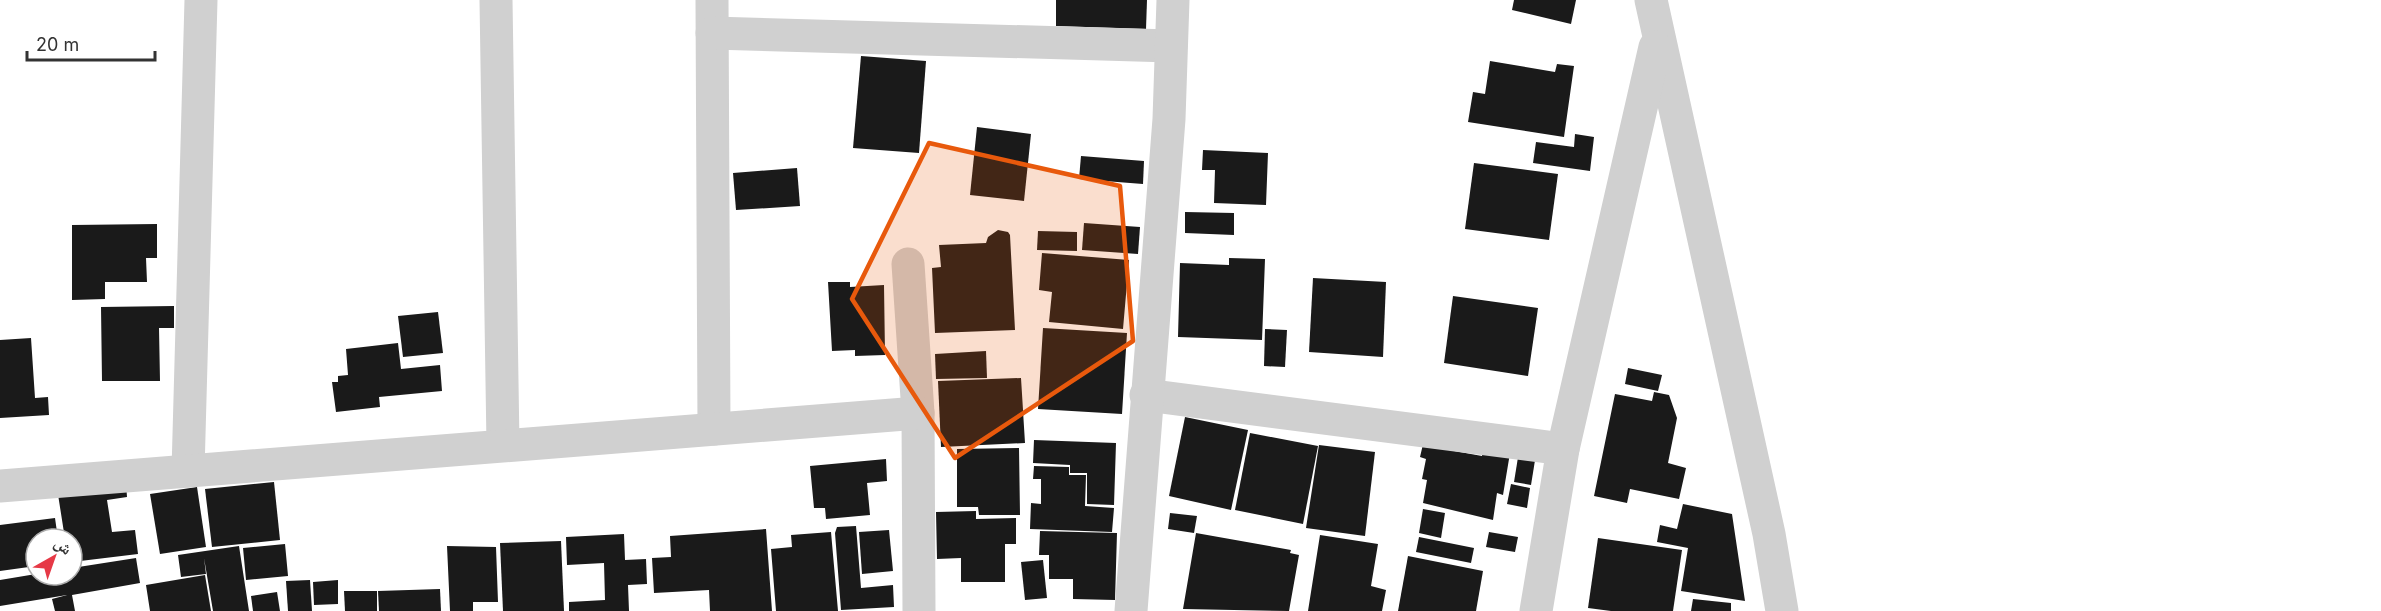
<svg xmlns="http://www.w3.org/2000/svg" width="2381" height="611" viewBox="0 0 2381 611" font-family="Inter,'Noto Naskh Arabic',sans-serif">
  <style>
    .building { fill: #1a1a1a }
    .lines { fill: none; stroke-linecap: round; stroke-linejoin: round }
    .minor { stroke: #d0d0d0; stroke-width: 33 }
    .marked { fill: #e8590c; fill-opacity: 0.2; stroke: #e8590c; stroke-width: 4.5; stroke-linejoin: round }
  </style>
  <rect width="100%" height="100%" fill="#fff"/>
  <g class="building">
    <path d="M1056 0H1147L1146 29 1056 26Z"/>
    <path d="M1514 0H1576L1571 24 1512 10Z"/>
    <path d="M861 56 926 61 919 153 853 148Z"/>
    <path d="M1490 61 1555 72 1557 64 1574 66 1564 137 1468 122 1473 92 1485 94Z"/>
    <path d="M977 127 1031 134 1024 201 970 195Z"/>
    <path d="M1575 134 1594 137 1590 171 1533 163 1536 142 1574 147Z"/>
    <path d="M1203 150 1268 153 1266 205 1214 203 1215 170H1202Z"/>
    <path d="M1081 156 1144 161 1143 184 1079 179Z"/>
    <path d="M1474 163 1558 174 1549 240 1465 229Z"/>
    <path d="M797 168 800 206 736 210 733 173Z"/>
    <path d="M1185 212 1234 213V235L1185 233Z"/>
    <path d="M1084 223 1140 227 1138 254 1082 250Z"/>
    <path d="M157 224V258H146L147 282H105V299L72 300V225Z"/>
    <path d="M998 230 1008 232 1010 235 1015 330 935 333 932 268 941 267 939 245 986 243 988 237Z"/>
    <path d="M1038 231 1077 232V251L1037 250Z"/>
    <path d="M1042 253 1129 260 1123 329 1049 322 1052 292 1039 290Z"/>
    <path d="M1229 258 1265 259 1262 340 1178 337 1180 263 1229 265Z"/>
    <path d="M1313 278 1386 282 1383 357 1309 352Z"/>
    <path d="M828 282H850V287L884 285 885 355 855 356V350L832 351Z"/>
    <path d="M1453 296 1538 308 1528 376 1444 363Z"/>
    <path d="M174 306V328H159L160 381H102L101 307Z"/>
    <path d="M438 312 443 353 403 357 398 316Z"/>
    <path d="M1043 328 1127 333 1122 414 1038 409Z"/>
    <path d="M1265 329 1287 330 1285 367 1264 366Z"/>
    <path d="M31 338 35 398 48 397 49 415 0 418V340Z"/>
    <path d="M398 343 401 369 440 365 442 391 379 397 380 407 336 412 332 382H338V376L348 375 346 349Z"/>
    <path d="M986 351 987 378 936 379 935 354Z"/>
    <path d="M1628 368 1662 375 1658 391 1625 384Z"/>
    <path d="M1021 378 1025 443 941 447 938 381Z"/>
    <path d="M1654 392 1669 395 1677 418 1668 463 1686 468 1679 499 1630 489 1627 503 1594 496 1615 394 1652 401Z"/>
    <path d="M1185 417 1248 430 1231 510 1169 496Z"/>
    <path d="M1250 433 1318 446 1303 524 1235 510Z"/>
    <path d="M1034 440 1116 443 1114 505 1087 504V473H1070V465L1033 463Z"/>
    <path d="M1424 440 1432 447 1482 456 1483 448 1510 453 1503 495 1497 493 1493 520 1423 503 1427 480 1422 479 1426 459 1420 457Z"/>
    <path d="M1319 445 1375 452 1365 536 1306 528Z"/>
    <path d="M1520 445 1537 448 1531 485 1514 482Z"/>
    <path d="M1019 448 1020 515H979L978 507H957V449Z"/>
    <path d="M886 459 887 481 867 483 870 515 826 519 825 508H814L810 466Z"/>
    <path d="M1034 466 1069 467V479V475H1086L1085 506 1114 508 1112 532 1030 529 1031 503 1041 504V479H1033Z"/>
    <path d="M274 482 280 540 212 547 205 489Z"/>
    <path d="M126 483 127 497 107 500 112 532 135 530 138 554 72 562V539H65L57 488Z"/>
    <path d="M1511 484 1530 488 1527 508 1507 504Z"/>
    <path d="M197 487 206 547 160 554 150 494Z"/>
    <path d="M1683 504 1732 514 1745 601 1681 591 1688 548 1657 542 1660 525 1677 529Z"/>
    <path d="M1423 509 1445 513 1441 538 1419 533Z"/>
    <path d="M976 511V519L1016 518V544H1005V582H961V558L937 559 936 512Z"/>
    <path d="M1170 513 1197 516 1194 533 1168 529Z"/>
    <path d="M55 518 58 539H36V566L0 571V525Z"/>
    <path d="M856 526 861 588 893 585 894 607 841 610 835 533 837 527Z"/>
    <path d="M766 529 772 611H710L709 590 654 593 652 558 671 557 670 536Z"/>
    <path d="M889 530 893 571 862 574 859 532Z"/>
    <path d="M1040 531 1117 533 1115 600 1073 599V579H1049V555H1039Z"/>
    <path d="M831 532 838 611H776L771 549 792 547 791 535Z"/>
    <path d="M1489 532 1518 537 1515 552 1486 547Z"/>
    <path d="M1196 533 1291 550 1290 553 1299 555 1289 611 1183 609Z"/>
    <path d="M624 534 625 560 646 559 647 584 628 585 629 611H569V602L605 600 604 563 567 565 566 537Z"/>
    <path d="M1320 535 1378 544 1371 586 1386 590 1382 611H1308Z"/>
    <path d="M1419 537 1474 548 1471 563 1416 552Z"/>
    <path d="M1598 538 1682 550 1673 611H1611L1588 608Z"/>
    <path d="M561 541 564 611H503L500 543Z"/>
    <path d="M285 544 288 576 246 580 243 548Z"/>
    <path d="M239 546 249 611H213L204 558 206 574 181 577 178 555Z"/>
    <path d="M447 546 496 547 498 602H473V611H450Z"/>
    <path d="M1408 556 1483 571 1476 611H1398Z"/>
    <path d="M136 558 140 583 72 595 75 611H55L52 599 67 595 0 606V580L36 574 72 575V568Z"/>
    <path d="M1043 560 1047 598 1025 600 1021 562Z"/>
    <path d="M205 575 211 611H150L146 585Z"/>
    <path d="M310 580 312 611H288L286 581Z"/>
    <path d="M338 580V604L314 605 313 582Z"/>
    <path d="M440 589 441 611H379L378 591Z"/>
    <path d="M344 591H377V611H345Z"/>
    <path d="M277 592 280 611H253L251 596Z"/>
    <path d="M1693 599 1731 603V611H1691Z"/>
  </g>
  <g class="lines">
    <g class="minor">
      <path d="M496 0 503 445"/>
      <path d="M712 0 714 429"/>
      <path d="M1651 0 1769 534 1782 611"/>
      <path d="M712 33 1171 46"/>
      <path d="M908 264 918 413 919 611"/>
      <path d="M1146 395 1563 449"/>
      <path d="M188 471 201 0"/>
      <path d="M0 486 918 413"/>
      <path d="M1131 611 1169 119 1173 0"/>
      <path d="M1536 611 1563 449 1655 47"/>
    </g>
  </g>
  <path class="marked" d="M929 143 1120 186 1133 341 955 458 852 299Z"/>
  <g transform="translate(54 557) rotate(40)"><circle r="28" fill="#ffffff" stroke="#adadad" stroke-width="1.5"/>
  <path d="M0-4.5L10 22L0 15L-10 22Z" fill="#e63946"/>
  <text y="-9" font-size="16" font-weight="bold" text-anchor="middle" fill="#333333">ش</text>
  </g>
  <path d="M27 51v9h128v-9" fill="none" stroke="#333333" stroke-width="3"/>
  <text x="36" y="51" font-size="18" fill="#333333" stroke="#ffffff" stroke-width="4.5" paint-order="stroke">20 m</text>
</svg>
